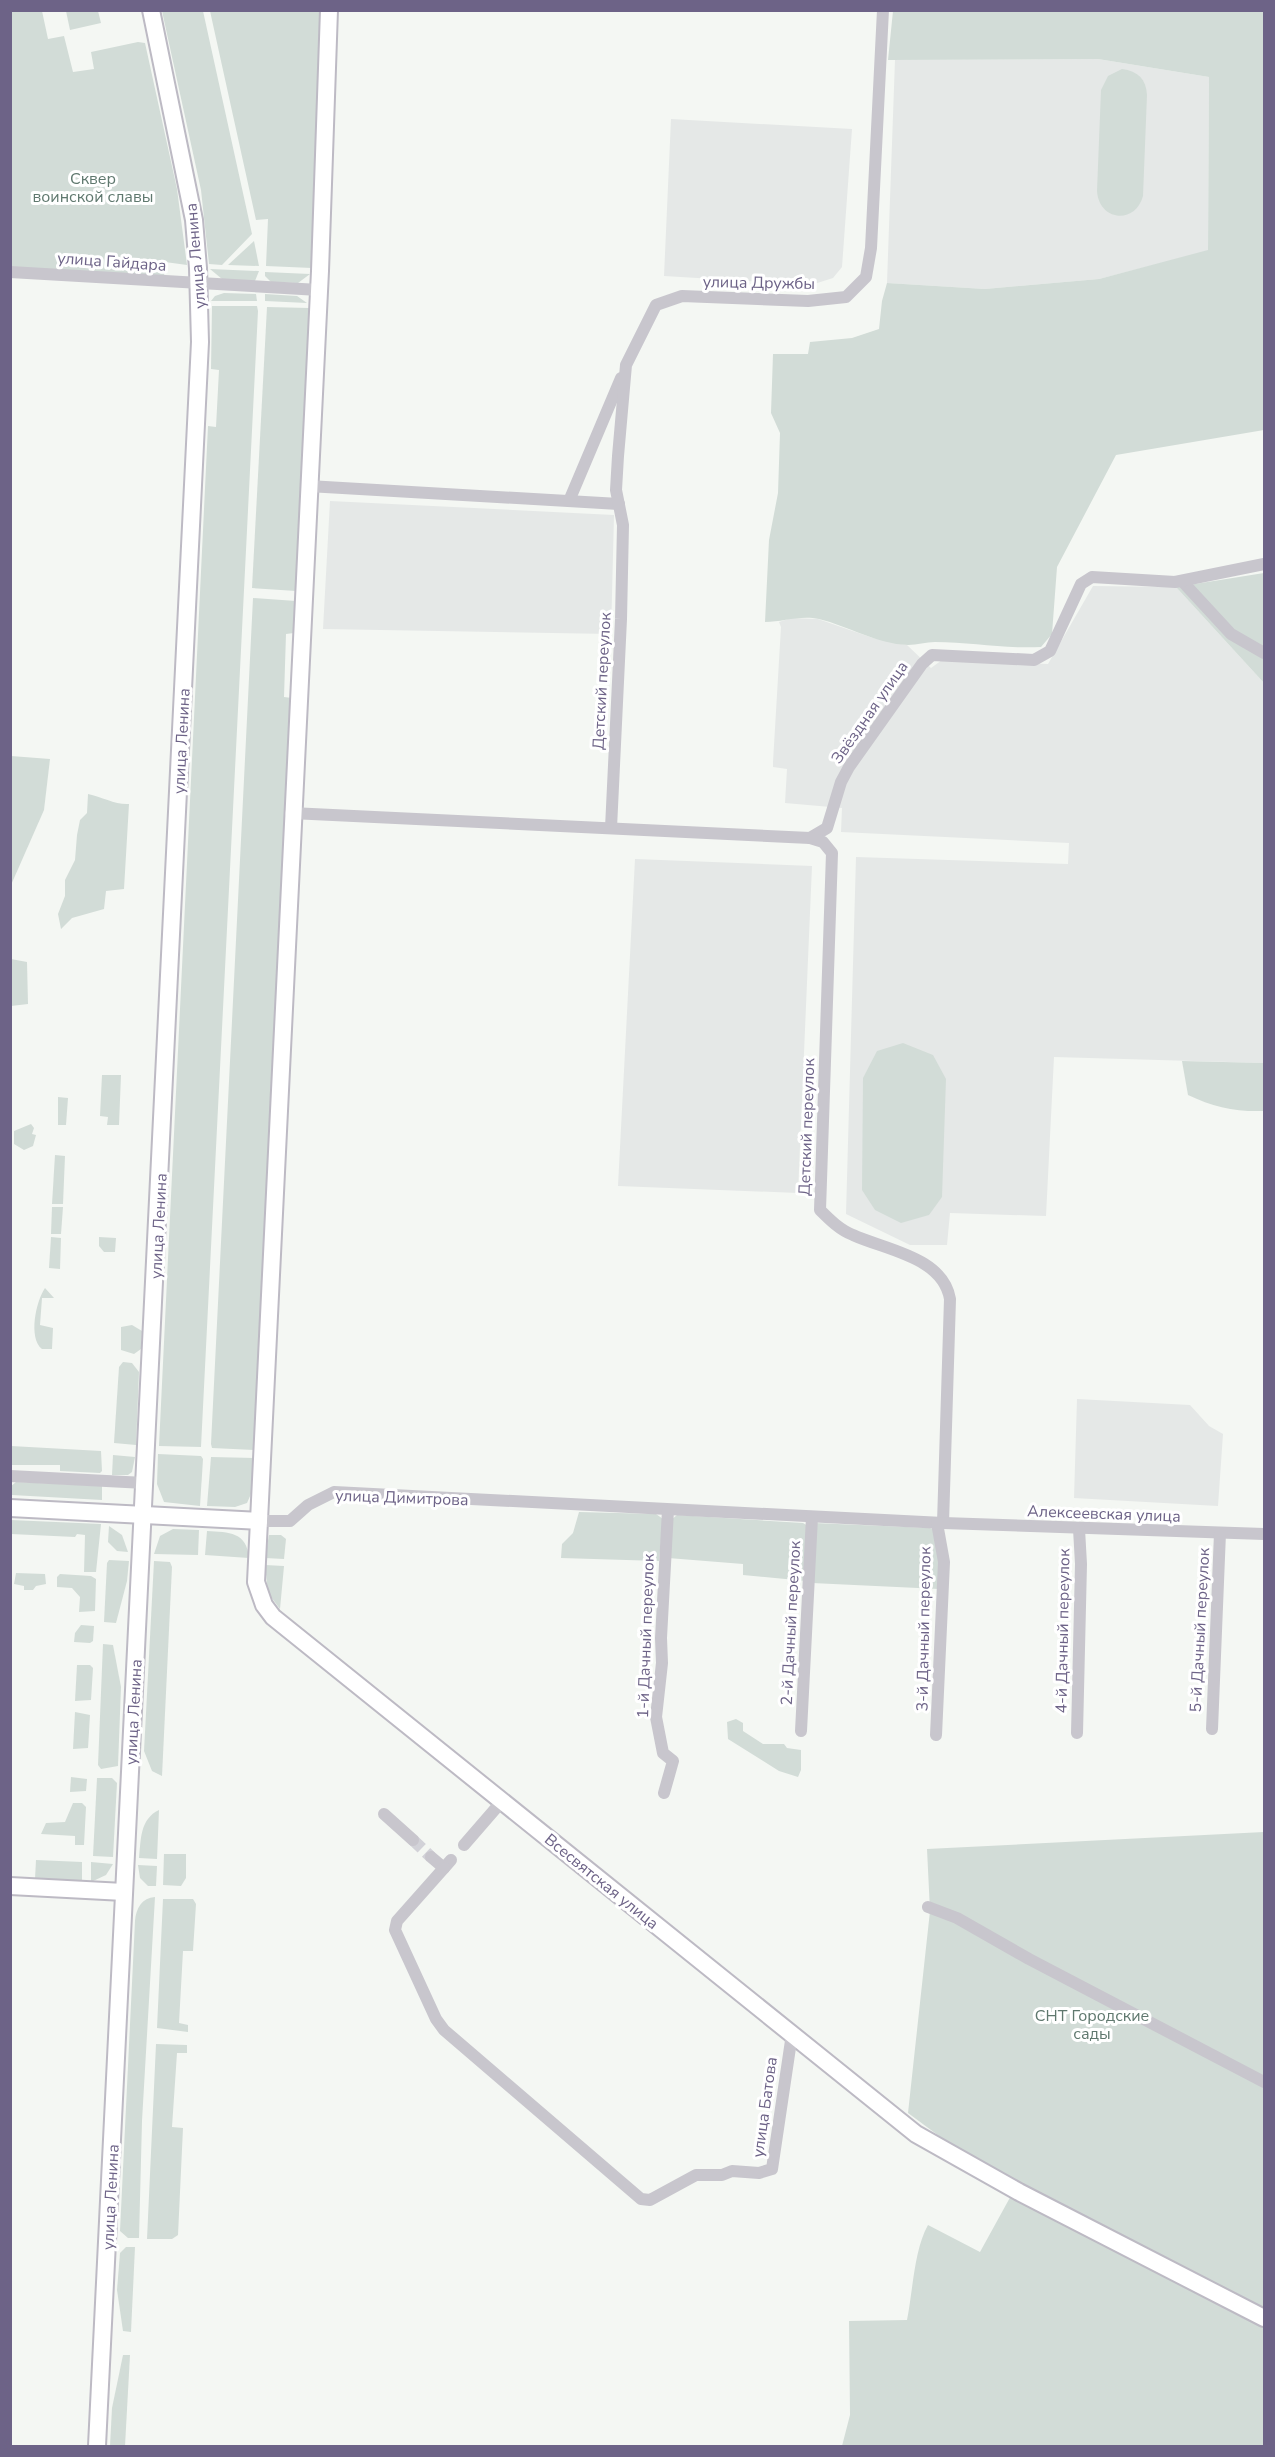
<svg xmlns="http://www.w3.org/2000/svg" width="1275" height="2457" viewBox="0 0 1275 2457" font-family="'Nunito Sans',sans-serif">
  <style>
    .built { fill: #e5e8e7 }
    .green { fill: #d2dcd7 }
    .lines { fill: none; stroke-linecap: round; stroke-linejoin: round }
    .street-tunnel { stroke: #d2d2d8; stroke-width: 12; stroke-dasharray: 12 6; stroke-linecap: butt }
    .secondary-casing { stroke: #bdbac4; stroke-width: 20 }
    .street { stroke: #c8c6cd; stroke-width: 12 }
    .secondary { stroke: #fff; stroke-width: 16 }
    .labels { text-anchor: middle; stroke-width: 6; stroke-linejoin: round; paint-order: stroke }
    .park-label { font-size: 16px; fill: #5f786e; stroke: #fff }
    .street-label { font-size: 16px; fill: #6d6387; stroke: #fff }
  </style>
  <rect width="100%" height="100%" fill="#f4f7f3"/>
  <g class="built">
    <path d="M1098 59 1209 77 1208 251 1099 279 985 289 887 283 895 60Z"/>
    <path d="M671 119 852 129 842 267 833 278 811 285 664 276Z"/>
    <path d="M330 501 614 515 611 634 323 629Z"/>
    <path d="M1093 586 1176 587 1264 683V1063L1054 1057 1046 1216 950 1213 947 1245H910L846 1214 856 857 1068 864 1069 843 841 832 842 808 785 803 787 769 773 767V762L781 627 779 622 791 618 818 619 873 638 907 645 931 668 942 660 1048 664Z"/>
    <path d="M635 859 812 866 798 1193 618 1186Z"/>
    <path d="M1077 1399 1190 1405 1209 1426 1223 1434 1218 1506 1074 1498Z"/>
  </g>
  <g class="green">
    <path d="M11 11H42L48 39 64 36 73 72 94 69 91 52 138 42 145 43 177 189 187 265 165 262 164 277 11 267Z"/>
    <path d="M66 11H98L101 23 70 30Z"/>
    <path d="M162 11H203L252 234 222 265 209 264 201 190Z"/>
    <path d="M210 11H323L312 268 266 266 268 219 256 220Z"/>
    <path d="M893 11H1264V430L1116 455 1057 567 1052 634 1041 647C1005 649 971 642 935 642 926 642 917 645 908 645 877 644 848 626 819 619 800 615 783 622 765 622L769 540 778 493 780 433 771 413 773 354H808L810 342 852 338 879 329 882 301 887 283 985 289 1099 279 1208 250 1209 77 1098 59 888 60Z"/>
    <path d="M1122 69C1138 71 1146 79 1147 95L1143 196C1135 225 1099 221 1097 191L1101 90 1108 76Z"/>
    <path d="M254 241 259 266 228 265Z"/>
    <path d="M210 269 259 271 255 281 222 279Z"/>
    <path d="M265 272 310 274 298 283 271 282 265 276Z"/>
    <path d="M224 293 256 294 257 301H211L215 296Z"/>
    <path d="M265 294 297 296 307 303 265 301Z"/>
    <path d="M212 306H257L258 311 201 1447 159 1446 208 426 216 427 219 370 211 369Z"/>
    <path d="M267 307 309 308 311 317 296 591 252 588Z"/>
    <path d="M1264 573V683L1176 587Z"/>
    <path d="M253 598 296 601 294 633 286 634 284 697 292 698 254 1450 212 1448 211 1444Z"/>
    <path d="M11 756 50 759 44 810 11 885Z"/>
    <path d="M88 794C102 797 116 805 129 804L124 889 106 891 104 909 72 918 61 929 58 914 65 896V880L75 860 77 835 80 820 87 813Z"/>
    <path d="M11 959 27 962 28 1004 11 1006Z"/>
    <path d="M903 1043 933 1055 946 1079 942 1197 929 1215 901 1223 875 1210 862 1190 863 1078 877 1051Z"/>
    <path d="M1182 1061 1264 1063V1111C1236 1112 1213 1107 1188 1095Z"/>
    <path d="M102 1075H121L119 1125H107L108 1117 100 1116Z"/>
    <path d="M58 1097 68 1098 66 1125H58Z"/>
    <path d="M31 1124 34 1128 32 1134 36 1135 33 1146 24 1150 14 1144V1131Z"/>
    <path d="M55 1155 65 1156 63 1204H52Z"/>
    <path d="M52 1207H63L61 1234H51Z"/>
    <path d="M51 1237 61 1238 60 1269 49 1268Z"/>
    <path d="M99 1237 116 1238 115 1252H104L99 1246Z"/>
    <path d="M45 1288 54 1298H42L40 1325 53 1328 52 1349H42C28 1338 36 1301 45 1288Z"/>
    <path d="M132 1325 142 1331 141 1349 134 1354 121 1350V1327Z"/>
    <path d="M123 1362 132 1363 139 1372 136 1445 114 1443 119 1367Z"/>
    <path d="M11 1446 101 1451 102 1471 100 1473 60 1471V1465H11Z"/>
    <path d="M158 1454 201 1456 203 1459 200 1506 164 1502 157 1484Z"/>
    <path d="M113 1455 135 1457 132 1472 128 1475H112Z"/>
    <path d="M211 1457 255 1458 254 1487 247 1503 235 1507 207 1506Z"/>
    <path d="M16 1482 102 1486V1500L12 1495 10 1487Z"/>
    <path d="M579 1512 656 1514 663 1519 659 1561 561 1558 562 1544 573 1533Z"/>
    <path d="M677 1515 803 1523 808 1526 806 1581 743 1575V1564L668 1558 671 1520Z"/>
    <path d="M11 1520 101 1524 96 1572H84L85 1535 77 1534 75 1537 11 1534Z"/>
    <path d="M814 1523 930 1528 935 1530 939 1541V1589L812 1583Z"/>
    <path d="M109 1526 122 1535 128 1552 117 1551 108 1542Z"/>
    <path d="M173 1529 199 1530 198 1555 154 1554 160 1536Z"/>
    <path d="M207 1531C229 1532 247 1532 249 1558L205 1555Z"/>
    <path d="M269 1535H281L286 1539 284 1559 265 1558Z"/>
    <path d="M109 1560 129 1561 127 1581 116 1623 104 1622 107 1563Z"/>
    <path d="M154 1561 170 1562 172 1567 162 1776 152 1771 144 1751Z"/>
    <path d="M265 1565 284 1566 280 1609 268 1593Z"/>
    <path d="M16 1573 45 1574 46 1584 36 1586 33 1590H24V1586L14 1584Z"/>
    <path d="M60 1574 91 1576 96 1579 95 1611 79 1612 80 1597 72 1588 57 1587V1577Z"/>
    <path d="M81 1625 94 1626 93 1641 90 1643 74 1642 75 1633Z"/>
    <path d="M103 1644 113 1645 121 1687 118 1766 101 1769 98 1765Z"/>
    <path d="M77 1665H90L93 1668 91 1700 75 1701Z"/>
    <path d="M75 1712 90 1715 88 1748 73 1749Z"/>
    <path d="M736 1719 743 1723V1731L763 1744H784L787 1748 801 1750V1770L798 1777 779 1771 728 1739 727 1722Z"/>
    <path d="M71 1777 87 1779 86 1791 70 1792Z"/>
    <path d="M97 1778H112L117 1783 113 1857 93 1856Z"/>
    <path d="M73 1803H82L86 1807 84 1845H75V1836L41 1834 46 1823 65 1822Z"/>
    <path d="M159 1810 157 1859 139 1858C141 1839 140 1819 159 1810Z"/>
    <path d="M1264 1832V2446H842L850 2415 849 2321 907 2320C913 2290 914 2250 928 2225L980 2252 1018 2183 958 2150 908 2113 930 1911 927 1849Z"/>
    <path d="M164 1854H186V1878L181 1886 163 1885Z"/>
    <path d="M36 1860 82 1862V1882L35 1879Z"/>
    <path d="M91 1862 113 1864 106 1875 91 1882Z"/>
    <path d="M138 1865 157 1866 156 1886H148L140 1878Z"/>
    <path d="M155 1897 142 2121 139 2238H128L120 2231 135 1921C136 1908 142 1898 155 1897Z"/>
    <path d="M163 1899H193L196 1904 193 1951H183L179 2023 188 2025V2032L157 2028Z"/>
    <path d="M156 2044 187 2045V2053H177L172 2127 183 2128 178 2235 172 2239H147Z"/>
    <path d="M126 2247H135L131 2332 123 2331 117 2290 120 2253Z"/>
    <path d="M123 2355H130L125 2446H110L112 2408Z"/>
  </g>
  <g class="lines">
    <path class="street-tunnel" d="M413 1840 431 1857"/>
    <defs>
      <g id="secondary">
        <path d="M329 10 320 271 256 1582 264 1605 273 1617 916 2134 1019 2192 1264 2318"/>
        <path d="M10 1508 259 1521"/>
        <path d="M10 1886 124 1892"/>
        <path d="M97 2446 200 342 198 268 194 220 151 10"/>
      </g>
    </defs>
    <use href="#secondary" class="secondary-casing"/>
    <g class="street">
      <path d="M10 272 319 290"/>
      <path d="M308 486 619 504"/>
      <path d="M569 501 621 378"/>
      <path d="M1182 581 1231 634 1264 653"/>
      <path d="M611 828 621 619 623 525 616 490 618 456 626 365 656 305 682 296 808 301 846 297 866 277 871 248 883 10"/>
      <path d="M810 838 827 828 841 782 849 767 922 664 932 655 1034 660 1050 651 1081 584 1092 577 1175 582 1264 564"/>
      <path d="M10 1476 145 1483"/>
      <path d="M259 1521H290L308 1505 334 1492 943 1523 950 1299C943 1257 886 1250 853 1235 840 1230 830 1220 820 1210L832 853 823 842 810 838 291 813"/>
      <path d="M943 1523 1264 1534"/>
      <path d="M1212 1729 1220 1533"/>
      <path d="M801 1731 812 1517"/>
      <path d="M1077 1733 1081 1564 1079 1529"/>
      <path d="M936 1735 944 1562 937 1523"/>
      <path d="M664 1793 673 1761 663 1753 656 1717 662 1663 661 1638 668 1510"/>
      <path d="M384 1814 413 1840"/>
      <path d="M464 1845 503 1800"/>
      <path d="M431 1857 444 1868 451 1860"/>
      <path d="M444 1868 397 1921 395 1930 436 2019 444 2030 641 2199 650 2200 696 2175H722L732 2171 759 2173 772 2169 792 2034"/>
      <path d="M928 1907 957 1918 1029 1959 1264 2082"/>
    </g>
    <use href="#secondary" class="secondary"/>
  </g>
  <g class="labels">
    <g class="park-label">
      <text x="93" y="184">Сквер<tspan x="93" dy="18">воинской славы</tspan></text>
      <text x="1092" y="2021">СНТ Городские<tspan x="1092" dy="18">сады</tspan></text>
    </g>
    <g class="street-label">
      <text transform="translate(195 256) rotate(-95)" y="6">улица Ленина</text>
      <text transform="translate(112 261) rotate(4)" y="6">улица Гайдара</text>
      <text transform="translate(759 282) rotate(1)" y="6">улица Дружбы</text>
      <text transform="translate(601 681) rotate(-87)" y="6">Детский переулок</text>
      <text transform="translate(869 712) rotate(-55)" y="6">Звёздная улица</text>
      <text transform="translate(181 741) rotate(-87)" y="6">улица Ленина</text>
      <text transform="translate(806 1127) rotate(-88)" y="6">Детский переулок</text>
      <text transform="translate(158 1226) rotate(-87)" y="6">улица Ленина</text>
      <text transform="translate(402 1497) rotate(2)" y="6">улица Димитрова</text>
      <text transform="translate(1104 1513) rotate(2)" y="6">Алексеевская улица</text>
      <text transform="translate(790 1623) rotate(-87)" y="6">2-й Дачный переулок</text>
      <text transform="translate(923 1629) rotate(-89)" y="6">3-й Дачный переулок</text>
      <text transform="translate(1199 1630) rotate(-87)" y="6">5-й Дачный переулок</text>
      <text transform="translate(1062 1631) rotate(-89)" y="6">4-й Дачный переулок</text>
      <text transform="translate(645 1636) rotate(-88)" y="6">1-й Дачный переулок</text>
      <text transform="translate(133 1712) rotate(-87)" y="6">улица Ленина</text>
      <text transform="translate(602 1881) rotate(39)" y="6">Всесвятская улица</text>
      <text transform="translate(764 2107) rotate(-82)" y="6">улица Батова</text>
      <text transform="translate(110 2197) rotate(-87)" y="6">улица Ленина</text>
    </g>
  </g>
  <rect width="1275" height="2457" fill="none" stroke="#6d6387" stroke-width="24"/>
</svg>
